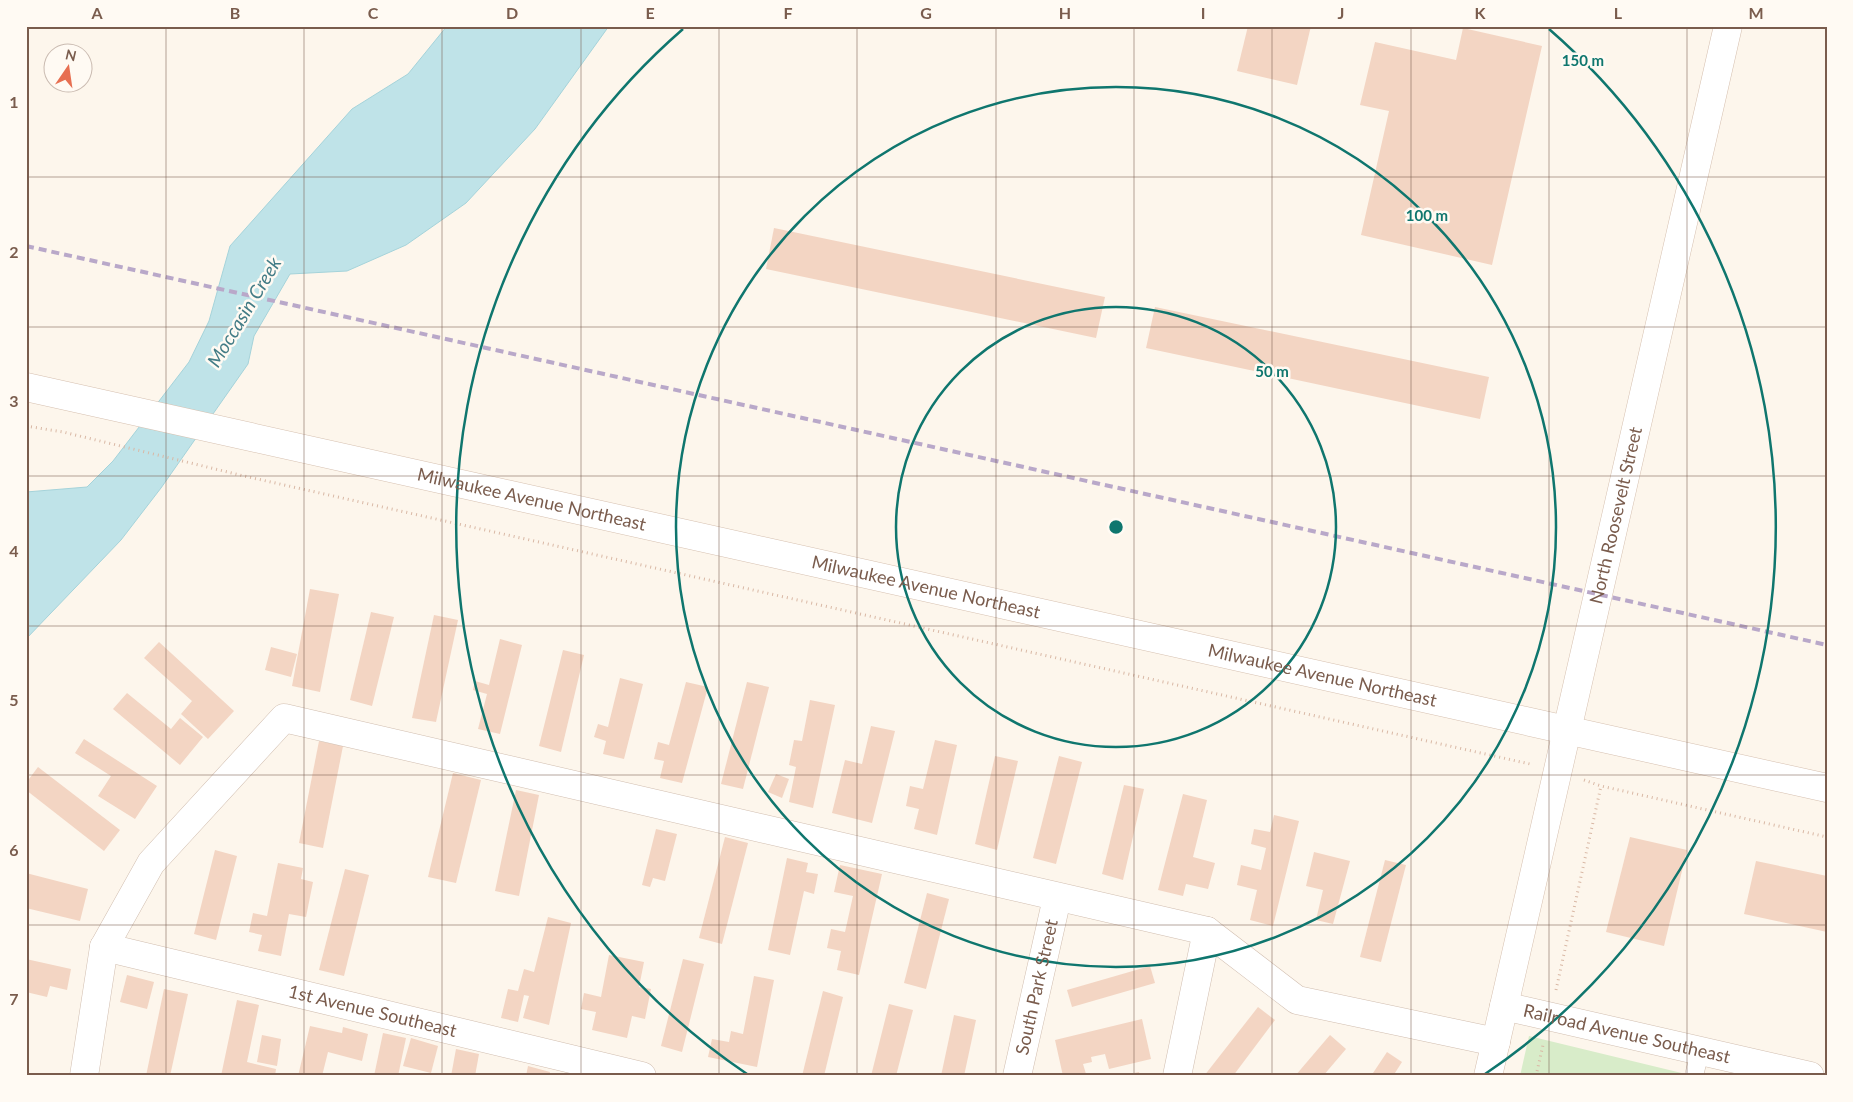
<svg xmlns="http://www.w3.org/2000/svg" width="1853" height="1102" viewBox="0 0 1853 1102" font-family="Lato,sans-serif">
  <style>
    .green { fill: #d8ecc9 }
    .water { fill: #bfe3e8; stroke: #a5d3da }
    .building { fill: #f3d5c3 }
    .lines { fill: none; stroke-linecap: round; stroke-linejoin: round }
    .lane-casing { stroke: #d1beb0; stroke-width: 19 }
    .street-casing { stroke: #d1beb0; stroke-width: 29 }
    .secondary-casing { stroke: #d6c0b0; stroke-width: 29 }
    .path { stroke: #d9b8a5; stroke-width: 3; stroke-dasharray: 1 4; stroke-linecap: butt }
    .lane { stroke: #fff; stroke-width: 18 }
    .street { stroke: #fff; stroke-width: 28 }
    .secondary { stroke: #fff; stroke-width: 28 }
    .rail { stroke: #b9a8c9; stroke-width: 4; stroke-dasharray: 8 5; stroke-linecap: butt }
    .grid { fill: none; stroke: #7a5c4d; stroke-width: 1; stroke-opacity: 0.55 }
    .ring { fill: none; stroke: #0f766e; stroke-width: 2.5 }
    .labels { text-anchor: middle; stroke-width: 5; stroke-linejoin: round; paint-order: stroke }
    .street-label { font-size: 18px; fill: #7a5c4d; stroke: #fffaf3 }
    .water-label { font-size: 19px; font-style: italic; fill: #437c86; stroke: #fffaf3 }
    .centre { fill: #0f766e; stroke: #fffaf3; stroke-width: 2.5 }
    .ring-label { font-size: 15px; text-anchor: middle; font-weight: bold; fill: #0f766e; stroke: #fffaf3; stroke-width: 5; stroke-linejoin: round; paint-order: stroke }
    .neatline { fill: none; stroke: #7a5c4d; stroke-width: 2 }
    .grid-label { font-size: 16px; text-anchor: middle; font-weight: bold; fill: #7a5c4d }
  </style>
  <rect width="100%" height="100%" fill="#fdf6ec"/>
  <path class="green" d="M1529 1036 1694 1076H1520Z"/>
  <path class="water" d="M447 26H609L535 129 466 203 406 245 347 271 290 274 254 336 248 364 161 488 121 540 26 639V492L87 487 113 461 189 362 209 321 230 246 352 109 408 74Z"/>
  <g class="building">
    <path d="M1248 26H1311L1297 85 1237 71Z"/>
    <path d="M1463 28 1542 46 1492 265 1361 235 1389 111 1360 105 1375 42 1456 60Z"/>
    <path d="M774 228 1105 297 1096 338 766 269Z"/>
    <path d="M1155 307 1489 377 1480 419 1146 348Z"/>
    <path d="M310 589 339 594 320 692 292 686Z"/>
    <path d="M371 612 394 617 372 706 350 700Z"/>
    <path d="M434 615 458 620 436 722 412 718Z"/>
    <path d="M500 639 522 645 500 734 478 729 487 694 473 690 475 681 489 685Z"/>
    <path d="M159 642 234 711 208 739 181 714 192 701 144 658Z"/>
    <path d="M271 647 297 654 291 677 265 670Z"/>
    <path d="M563 650 584 655 561 752 539 746Z"/>
    <path d="M620 678 643 684 624 759 603 754 606 741 594 737 598 724 608 727Z"/>
    <path d="M686 682 708 687 682 783 660 778 664 761 654 759 658 742 669 745Z"/>
    <path d="M747 682 769 687 743 789 721 784Z"/>
    <path d="M127 693 171 729 180 718 203 737 180 765 113 709Z"/>
    <path d="M810 700 835 705 813 808 789 802 796 767 789 765 794 740 802 741Z"/>
    <path d="M871 726 895 731 872 823 832 813 845 760 862 764Z"/>
    <path d="M84 739 157 786 135 819 98 796 111 776 75 753Z"/>
    <path d="M935 740 957 745 937 835 914 829 919 809 906 806 910 786 923 789Z"/>
    <path d="M319 741 343 746 323 848 299 843Z"/>
    <path d="M995 756 1018 761 997 850 975 844Z"/>
    <path d="M1059 756 1082 762 1056 864 1033 858Z"/>
    <path d="M38 767 120 830 104 851 26 790V783Z"/>
    <path d="M453 773 481 780 456 883 428 877Z"/>
    <path d="M776 774 789 779 782 798 768 792Z"/>
    <path d="M1124 785 1144 789 1123 880 1102 874Z"/>
    <path d="M516 790 539 795 519 896 495 891Z"/>
    <path d="M1183 794 1207 800 1193 857 1215 863 1208 889 1186 884 1183 896 1158 890Z"/>
    <path d="M1274 815 1299 821 1273 926 1250 920 1257 890 1237 885 1241 865 1261 870 1266 848 1251 844 1254 829 1270 832Z"/>
    <path d="M656 829 677 834 665 881 653 878 650 887 642 885Z"/>
    <path d="M725 837 748 843 722 944 699 938Z"/>
    <path d="M1630 837 1687 850 1664 946 1606 932Z"/>
    <path d="M215 850 237 856 216 940 194 934Z"/>
    <path d="M1314 852 1350 861 1333 924 1316 920 1323 890 1306 886Z"/>
    <path d="M787 858 808 863 806 872 818 874 814 894 804 891 790 955 768 950Z"/>
    <path d="M1385 860 1406 865 1381 962 1360 957Z"/>
    <path d="M1756 861 1827 876V932L1744 914Z"/>
    <path d="M278 863 303 868 301 879 313 882 306 917 289 914 281 956 258 951 262 935 249 932 253 913 267 916Z"/>
    <path d="M840 865 882 874 859 975 837 970 841 951 827 948 831 929 845 932 853 896 834 892Z"/>
    <path d="M345 869 369 875 344 976 319 970Z"/>
    <path d="M26 873 88 889 80 921 26 908Z"/>
    <path d="M927 893 949 899 926 989 904 983Z"/>
    <path d="M548 917 571 923 549 1025 523 1018 529 996 524 995 518 1022 501 1018 508 989 518 991 524 969 534 972Z"/>
    <path d="M609 955 644 962 639 987 651 989 645 1019 632 1016 627 1038 592 1030 596 1012 581 1009 584 993 601 997Z"/>
    <path d="M26 959 71 969 67 990 50 986 47 997 26 992Z"/>
    <path d="M683 959 704 964 682 1052 661 1046Z"/>
    <path d="M1150 966 1155 983 1072 1007 1067 990Z"/>
    <path d="M127 975 154 982 147 1009 120 1002Z"/>
    <path d="M754 976 774 980 757 1067 708 1057 712 1039 729 1042 731 1031 743 1034Z"/>
    <path d="M164 989 188 994 170 1076H146Z"/>
    <path d="M823 991 843 997 824 1076H802Z"/>
    <path d="M237 1000 259 1005 247 1062 276 1069 275 1076H221Z"/>
    <path d="M889 1004 913 1010 896 1076H871Z"/>
    <path d="M1258 1007 1275 1020 1233 1076H1204Z"/>
    <path d="M954 1015 976 1020 964 1076H941Z"/>
    <path d="M1142 1019 1151 1059 1109 1069 1105 1054 1091 1057 1092 1062 1083 1064 1086 1074 1063 1076 1055 1040Z"/>
    <path d="M310 1026 342 1033 343 1027 368 1034 362 1061 328 1052 322 1076H298Z"/>
    <path d="M383 1033 406 1038 398 1076H374Z"/>
    <path d="M262 1035 281 1039 277 1066 257 1062Z"/>
    <path d="M1330 1035 1346 1049 1323 1076H1295Z"/>
    <path d="M411 1038 438 1046 431 1073 403 1066Z"/>
    <path d="M456 1049 479 1054 475 1076H451Z"/>
    <path d="M1387 1052 1402 1062 1393 1076H1371Z"/>
    <path d="M528 1066 550 1072 549 1076H526Z"/>
    <path d="M1139 1072 1140 1076H1123V1075Z"/>
  </g>
  <g class="lines">
    <defs>
      <path id="lane" d="M1694 1076 1700 1051"/>
      <g id="street">
        <path id="s1" d="M104 947 642 1076"/>
        <path id="s2" d="M1504 1006 1810 1076"/>
        <path d="M84 1076 104 947 151 863 284 718 1207 931 1297 1000 1496 1042"/>
        <path id="s3" d="M1017 1076 1057 898"/>
        <path d="M1177 1076 1207 931"/>
      </g>
      <g id="secondary">
        <path id="s4" d="M26 387 1827 788"/>
        <path id="s5" d="M1488 1076 1728 26"/>
      </g>
    </defs>
    <use href="#lane" class="lane-casing"/>
    <use href="#street" class="street-casing"/>
    <use href="#secondary" class="secondary-casing"/>
    <g class="path">
      <path d="M26 426 63 432 244 476 1530 764"/>
      <path d="M1584 780 1601 786 1827 837"/>
      <path d="M1556 990 1601 786"/>
      <path d="M1536 1076 1543 1045"/>
    </g>
    <use href="#lane" class="lane"/>
    <use href="#street" class="street"/>
    <use href="#secondary" class="secondary"/>
    <path class="rail" d="M26 246 1827 645"/>
  </g>
  <path class="grid" d="M166 26V1076M304 26V1076M442 26V1076M581 26V1076M719 26V1076M857 26V1076M996 26V1076M1134 26V1076M1272 26V1076M1411 26V1076M1549 26V1076M1687 26V1076M26 177H1827M26 327H1827M26 476H1827M26 626H1827M26 775H1827M26 925H1827"/>
  <g class="ring">
    <circle cx="1116" cy="527" r="220"/>
    <circle cx="1116" cy="527" r="440"/>
    <path d="M747 1074A660 660 0 0 1 683 29M1549 29A660 660 0 0 1 1485 1074"/>
  </g>
  <g class="labels">
    <g class="street-label">
      <text dy="6" stroke="none"><textPath href="#s4" startOffset="518">Milwaukee Avenue Northeast</textPath></text>
      <text dy="6" stroke="none"><textPath href="#s5" startOffset="575">North Roosevelt Street</textPath></text>
      <text dy="6" stroke="none"><textPath href="#s4" startOffset="922">Milwaukee Avenue Northeast</textPath></text>
      <text dy="6" stroke="none"><textPath href="#s4" startOffset="1328">Milwaukee Avenue Northeast</textPath></text>
      <text dy="6" stroke="none"><textPath href="#s3" startOffset="91">South Park Street</textPath></text>
      <text dy="6" stroke="none"><textPath href="#s1" startOffset="276">1st Avenue Southeast</textPath></text>
      <text dy="6" stroke="none"><textPath href="#s2" startOffset="126">Railroad Avenue Southeast</textPath></text>
    </g>
    <g class="water-label">
      <text transform="translate(244 312) rotate(-59)" y="7">Moccasin Creek</text>
    </g>
  </g>
  <circle cx="1116" cy="527" r="8" class="centre"/>
  <g class="ring-label">
    <text x="1583" y="66">150 m</text>
    <text x="1427" y="221">100 m</text>
    <text x="1272" y="377">50 m</text>
  </g>
  <rect width="1853" height="1102" fill="none" stroke="#fffaf3" stroke-width="55"/>
  <g transform="translate(68 68) rotate(13)"><circle r="24" fill="#fffaf3" stroke="#cabbb1"/>
  <path d="M0-4L9 19L0 12L-9 19Z" fill="#e76f51"/>
  <text y="-8" font-size="14" font-weight="bold" text-anchor="middle" fill="#7a5c4d">N</text>
  </g>
  <rect x="28" y="28" width="1798" height="1046" class="neatline"/>
  <g class="grid-label">
    <text x="97" y="19">A</text>
    <text x="235" y="19">B</text>
    <text x="373" y="19">C</text>
    <text x="512" y="19">D</text>
    <text x="650" y="19">E</text>
    <text x="788" y="19">F</text>
    <text x="926" y="19">G</text>
    <text x="1065" y="19">H</text>
    <text x="1203" y="19">I</text>
    <text x="1341" y="19">J</text>
    <text x="1480" y="19">K</text>
    <text x="1618" y="19">L</text>
    <text x="1756" y="19">M</text>
    <text x="14" y="108">1</text>
    <text x="14" y="258">2</text>
    <text x="14" y="407">3</text>
    <text x="14" y="557">4</text>
    <text x="14" y="706">5</text>
    <text x="14" y="856">6</text>
    <text x="14" y="1005">7</text>
  </g>
</svg>
